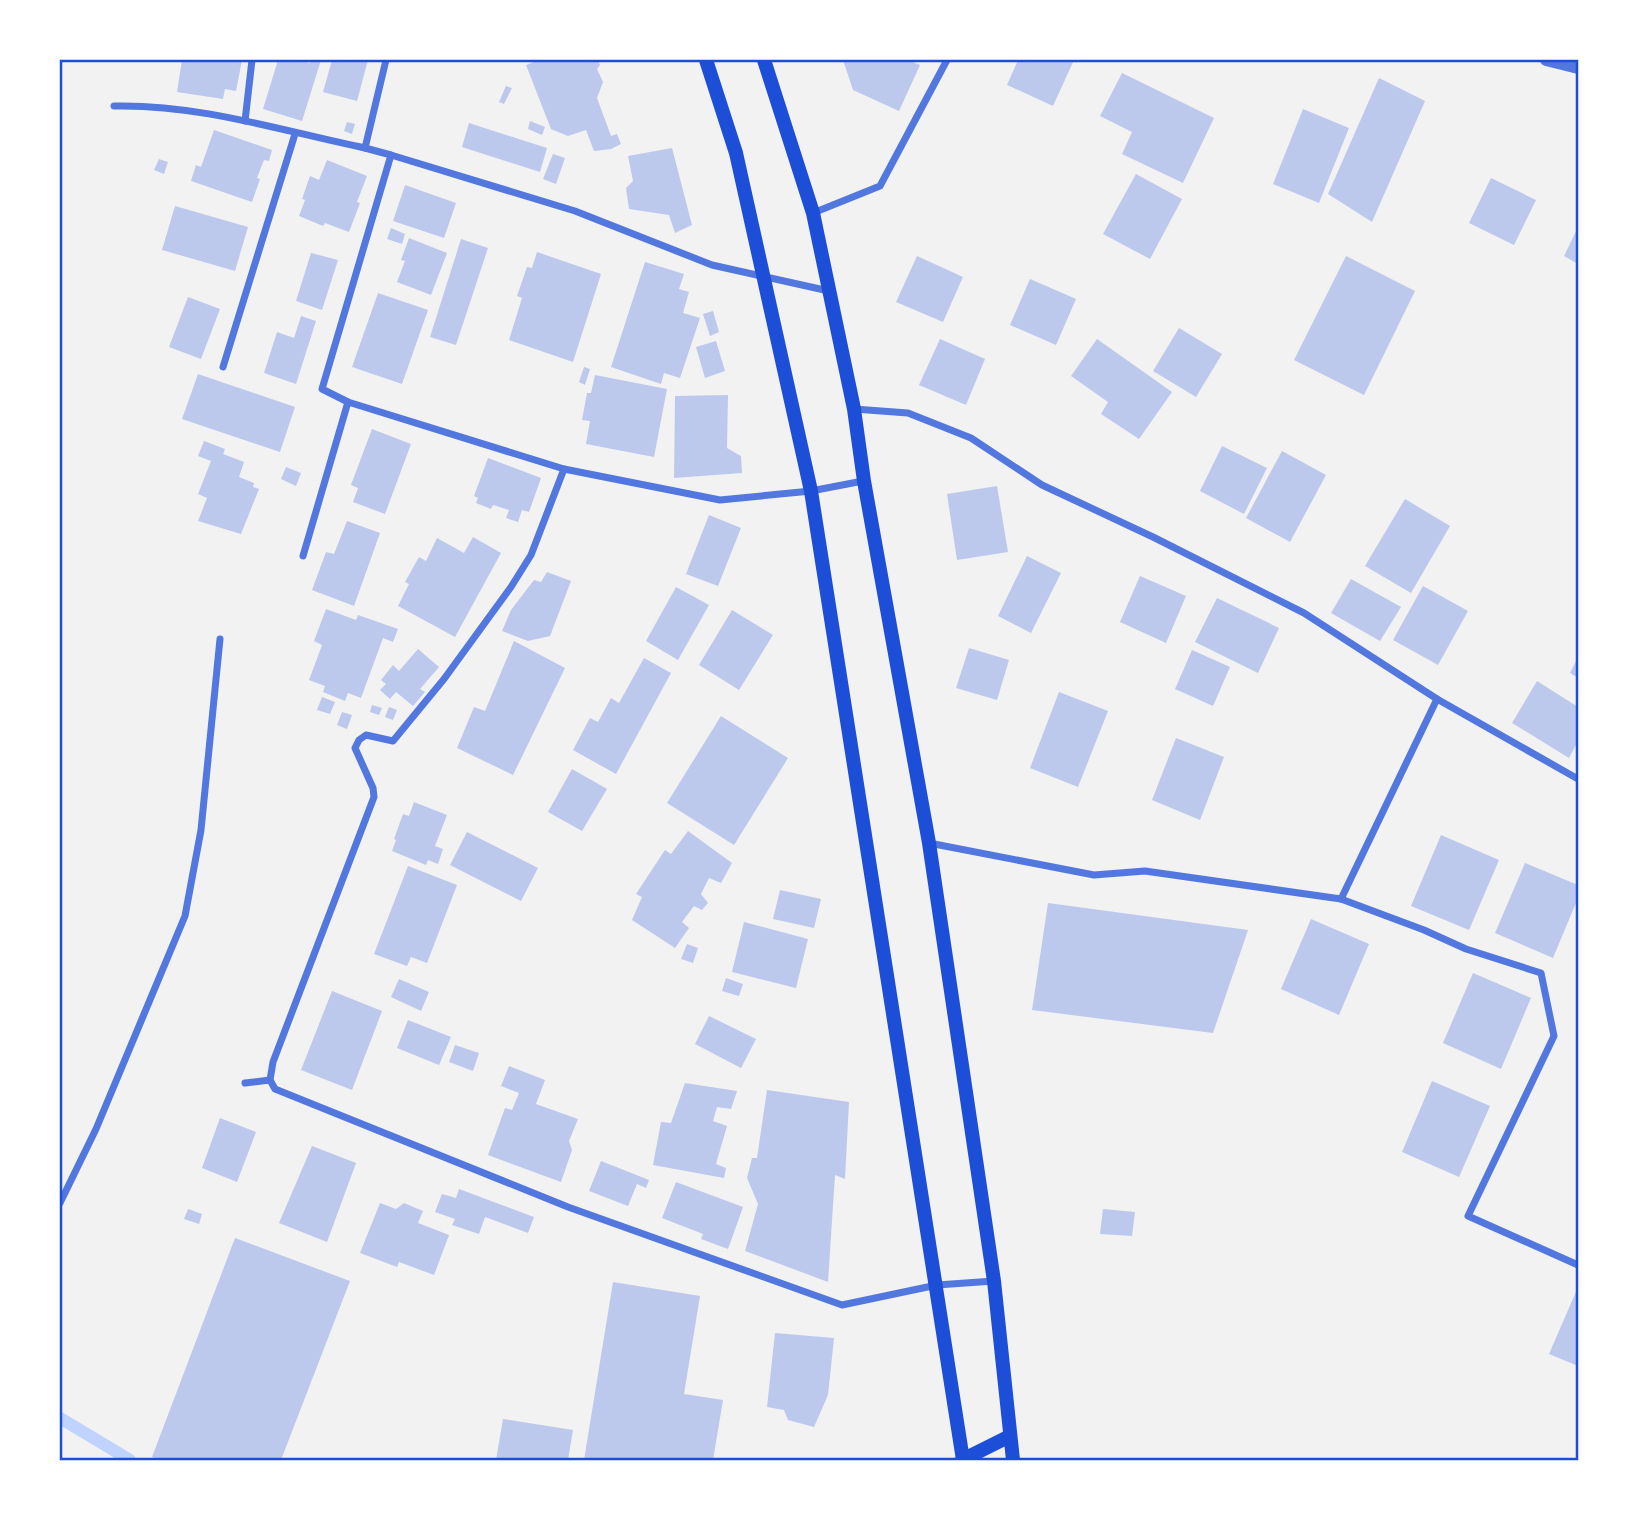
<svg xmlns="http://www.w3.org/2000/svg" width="1638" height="1520" viewBox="0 0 1638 1520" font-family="Signika,sans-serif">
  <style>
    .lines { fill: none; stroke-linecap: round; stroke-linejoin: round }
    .stream { stroke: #bfd3fe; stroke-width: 12 }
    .building { fill: #bdc9ec }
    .minor { stroke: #5277de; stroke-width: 7 }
    .tertiary { stroke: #5277de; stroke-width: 12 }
    .secondary { stroke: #1d4ed8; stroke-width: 14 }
    .neatline { fill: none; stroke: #1d4ed8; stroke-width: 2.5 }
  </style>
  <rect width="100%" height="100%" fill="#f2f2f2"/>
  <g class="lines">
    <path class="stream" d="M60 1418 130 1460"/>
  </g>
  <g class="building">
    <path d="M182 60H242L236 91 225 89 223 99 177 92Z"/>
    <path d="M278 60H298L310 63 311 60H321L302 121 263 109Z"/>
    <path d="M332 60H368L357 101 323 92Z"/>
    <path d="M539 60H598L600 65 597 69 603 82 597 98 611 136 617 134 621 144 611 149 594 151 586 130 568 136 551 129 526 65Z"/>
    <path d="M843 60H907L920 65 899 111 853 90Z"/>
    <path d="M1018 60H1074L1053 106 1007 85Z"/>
    <path d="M1122 73 1214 118 1183 183 1122 154 1132 132 1100 116Z"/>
    <path d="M1379 78 1425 101 1372 222 1328 194Z"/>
    <path d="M506 86 512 88 504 104 499 102Z"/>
    <path d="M1303 109 1349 128 1319 203 1273 184Z"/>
    <path d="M530 121 545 127 542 135 528 129Z"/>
    <path d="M347 122 355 124 352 134 344 131Z"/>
    <path d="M469 123 547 148 540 172 462 147Z"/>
    <path d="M214 130 272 150 269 161 264 160 257 178 260 179 252 202 191 181 196 165 201 167Z"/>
    <path d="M672 148 692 225 675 233 669 215 629 209 626 188 633 181 628 156Z"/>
    <path d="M553 154 565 158 556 184 543 179Z"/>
    <path d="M159 159 168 162 164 174 154 170Z"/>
    <path d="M327 160 367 176 357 202 360 203 349 232 325 223 323 226 299 216 305 200 302 199 310 176 319 180Z"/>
    <path d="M1136 174 1182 199 1150 259 1103 234Z"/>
    <path d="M1491 178 1536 200 1514 245 1469 223Z"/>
    <path d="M405 185 456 203 444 238 393 221Z"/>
    <path d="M175 206 248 227 235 271 162 250Z"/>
    <path d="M1578 227V264L1564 256Z"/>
    <path d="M391 228 405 234 402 244 387 239Z"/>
    <path d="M409 238 447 253 431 295 397 282 405 261 401 260Z"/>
    <path d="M461 239 488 248 456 345 430 337Z"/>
    <path d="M537 252 601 274 573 362 509 340 522 298 517 296 527 267 532 268Z"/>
    <path d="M311 253 338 260 322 310 296 301Z"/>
    <path d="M917 256 963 277 943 322 896 302Z"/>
    <path d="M1346 256 1415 291 1364 395 1294 360Z"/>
    <path d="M645 262 684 274 679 289 689 292 683 313 700 318 680 378 664 373 661 384 611 367Z"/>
    <path d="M1030 279 1076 299 1056 345 1010 325Z"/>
    <path d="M378 293 428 310 402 384 352 367Z"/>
    <path d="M188 297 220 309 201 359 169 347Z"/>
    <path d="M713 311 719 332 710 336 703 314Z"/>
    <path d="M301 316 316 321 296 384 264 373 277 332 294 338Z"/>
    <path d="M1179 328 1222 354 1196 397 1153 371Z"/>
    <path d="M940 339 985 359 966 405 919 385Z"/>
    <path d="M1097 339 1172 392 1139 439 1101 414 1108 402 1071 376Z"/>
    <path d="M716 341 725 371 705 378 696 347Z"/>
    <path d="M584 367 590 369 585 385 579 382Z"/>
    <path d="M198 374 295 407 280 452 182 419Z"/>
    <path d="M595 375 667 389 654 457 586 444 590 421 582 420 587 393H591Z"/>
    <path d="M728 395 727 448 741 456 742 473 674 478 675 396Z"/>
    <path d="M372 429 411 444 385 514 353 502 358 488 351 485Z"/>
    <path d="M204 441 225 449 223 454 244 462 239 477 254 483 253 487 259 489 241 534 198 521 207 498 198 494 211 461 198 456Z"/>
    <path d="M1222 446 1267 468 1244 514 1200 491Z"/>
    <path d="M1282 451 1326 475 1290 542 1246 518Z"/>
    <path d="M488 458 541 478 529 512 522 510 518 522 506 518 509 510 493 505 491 509 476 503 478 498 474 496Z"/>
    <path d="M286 467 301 473 296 486 281 479Z"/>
    <path d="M997 486 1008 552 957 560 947 494Z"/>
    <path d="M1405 499 1450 526 1411 593 1365 566Z"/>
    <path d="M709 515 741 528 718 586 686 574Z"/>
    <path d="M347 521 380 533 354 606 312 590 326 552 334 554Z"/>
    <path d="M473 537 501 553 455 637 398 606 409 584 405 582 419 557 426 561 437 538 464 553Z"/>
    <path d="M1027 556 1061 573 1031 633 998 616Z"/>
    <path d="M547 572 571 581 550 636 528 641 502 631 511 610 534 580 541 582Z"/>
    <path d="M1140 576 1186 596 1166 643 1120 622Z"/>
    <path d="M1351 579 1401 607 1380 641 1331 613Z"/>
    <path d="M1423 586 1468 611 1438 665 1393 640Z"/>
    <path d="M676 587 709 605 678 660 646 641Z"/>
    <path d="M1217 598 1279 628 1258 673 1195 642Z"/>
    <path d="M326 609 356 620 358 615 398 629 393 642 383 638 361 698 348 693 345 701 323 692 325 686 309 680 322 645 314 641Z"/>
    <path d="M732 610 773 635 739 690 699 665Z"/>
    <path d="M514 641 565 668 513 775 457 748 474 707 485 711Z"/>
    <path d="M969 648 1009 660 997 700 956 688Z"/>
    <path d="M418 649 439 667 420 689 425 692 413 706 396 692 390 699 380 690 386 684 381 680 393 665 399 671Z"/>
    <path d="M1192 650 1230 667 1213 706 1175 689Z"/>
    <path d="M1578 657V678L1570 673Z"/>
    <path d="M644 658 671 673 616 774 573 750 590 718 598 722 611 698 619 703Z"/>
    <path d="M1537 681 1578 707V741L1569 758 1512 723Z"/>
    <path d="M1059 692 1108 711 1078 787 1030 768Z"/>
    <path d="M322 697 335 702 330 714 317 710Z"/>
    <path d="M372 705 382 708 379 715 370 712Z"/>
    <path d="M389 707 397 710 393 720 385 717Z"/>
    <path d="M342 712 352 715 347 729 337 725Z"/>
    <path d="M721 716 788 758 734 845 667 803Z"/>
    <path d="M1176 738 1224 757 1200 820 1152 800Z"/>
    <path d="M572 769 607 789 582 831 548 812Z"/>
    <path d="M414 802 447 815 435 846 443 849 438 864 428 860 426 865 392 851 396 840 394 839 403 814 409 816Z"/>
    <path d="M688 831 732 863 721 883 709 878 701 894 708 903 702 910 694 906 682 922 689 928 675 948 632 920 642 897 636 894 665 850 671 854Z"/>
    <path d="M467 832 538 868 521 901 450 865Z"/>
    <path d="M1441 835 1499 860 1469 930 1411 906Z"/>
    <path d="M1525 863 1578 885V898L1553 958 1495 933Z"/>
    <path d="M408 866 457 885 427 963 411 957 407 966 374 954Z"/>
    <path d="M780 890 821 899 814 928 773 919Z"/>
    <path d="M1048 903 1248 930 1213 1033 1032 1010Z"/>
    <path d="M1311 919 1369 944 1339 1015 1281 989Z"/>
    <path d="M744 922 808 939 796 988 732 972Z"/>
    <path d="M687 944 698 948 693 963 681 959Z"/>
    <path d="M1473 973 1531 998 1501 1069 1443 1043Z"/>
    <path d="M726 978 743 984 739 996 722 991Z"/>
    <path d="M399 979 429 992 421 1011 391 997Z"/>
    <path d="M332 991 382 1011 352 1090 301 1070Z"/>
    <path d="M709 1016 756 1039 741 1068 695 1044Z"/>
    <path d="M408 1020 451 1037 439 1065 397 1048Z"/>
    <path d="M455 1045 479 1053 473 1071 449 1062Z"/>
    <path d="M509 1066 545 1080 536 1104 578 1119 569 1141 572 1150 561 1182 488 1155 505 1108 512 1110 519 1093 501 1086Z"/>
    <path d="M1432 1081 1490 1106 1459 1177 1402 1152Z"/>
    <path d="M685 1083 737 1091 731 1109 717 1107 713 1121 727 1126 716 1164 726 1168 724 1178 653 1165 661 1122 671 1123Z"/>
    <path d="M767 1090 849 1102 845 1179 835 1175 828 1282 745 1251 758 1204 747 1178 752 1158H757Z"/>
    <path d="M220 1118 256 1132 237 1182 202 1168Z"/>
    <path d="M312 1146 356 1163 327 1242 279 1223Z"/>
    <path d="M601 1161 649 1180 646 1188 637 1184 628 1206 589 1191Z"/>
    <path d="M676 1182 743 1207 728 1249 701 1239 703 1234 662 1218Z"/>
    <path d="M459 1189 534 1217 528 1233 485 1217 479 1234 452 1225 455 1219 435 1212 442 1194 456 1198Z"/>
    <path d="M380 1203 396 1209 404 1203 423 1211 418 1223 449 1235 434 1275 399 1262 397 1267 360 1253Z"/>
    <path d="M188 1209 202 1214 199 1224 184 1219Z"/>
    <path d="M1103 1209 1135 1212 1132 1236 1100 1234Z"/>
    <path d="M235 1238 350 1281 281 1460H161L152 1457Z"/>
    <path d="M613 1282 700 1296 684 1394 723 1400 713 1460H584Z"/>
    <path d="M1578 1287V1366L1549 1354Z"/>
    <path d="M775 1333 834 1338 828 1395 814 1427 788 1420 784 1410 767 1407Z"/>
    <path d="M503 1419 573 1430 568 1460H496Z"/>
  </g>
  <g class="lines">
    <g class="minor">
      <path d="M114 106C200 104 282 131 365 148"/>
      <path d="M245 121 252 60"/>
      <path d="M391 155 575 211 712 265 829 291"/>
      <path d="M813 213 880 186 947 60"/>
      <path d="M223 367 295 134"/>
      <path d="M348 402 564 469 720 500 811 491 863 481"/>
      <path d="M854 409 908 413 971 438 1042 485 1153 537 1304 613 1437 699 1578 779"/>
      <path d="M303 556 348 402 322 389 391 155 365 148 386 60"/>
      <path d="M929 843 1094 875 1145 871 1341 899 1424 930 1466 949 1541 973 1554 1036 1468 1216 1578 1265"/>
      <path d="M1341 899 1437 699"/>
      <path d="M270 1080 273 1062 374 797 373 788 355 748 359 740 366 735 393 741 444 679 511 587 531 555 564 469"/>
      <path d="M245 1083 270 1080 275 1089 568 1207 842 1305 937 1285 994 1281"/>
      <path d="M60 1203 96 1129 185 916 201 830 220 639"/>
    </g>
    <path class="tertiary" d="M1546 60 1578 68"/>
    <g class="secondary">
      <path d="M706 60 736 153 811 491 963 1460"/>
      <path d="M764 60 813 213 854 409 864 481 929 843 994 1281 1013 1460"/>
      <path d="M962 1460 1010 1436"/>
    </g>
  </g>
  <rect width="1638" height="1520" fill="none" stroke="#ffffff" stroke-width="122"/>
  <rect x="61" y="61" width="1516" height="1398" class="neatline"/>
</svg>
